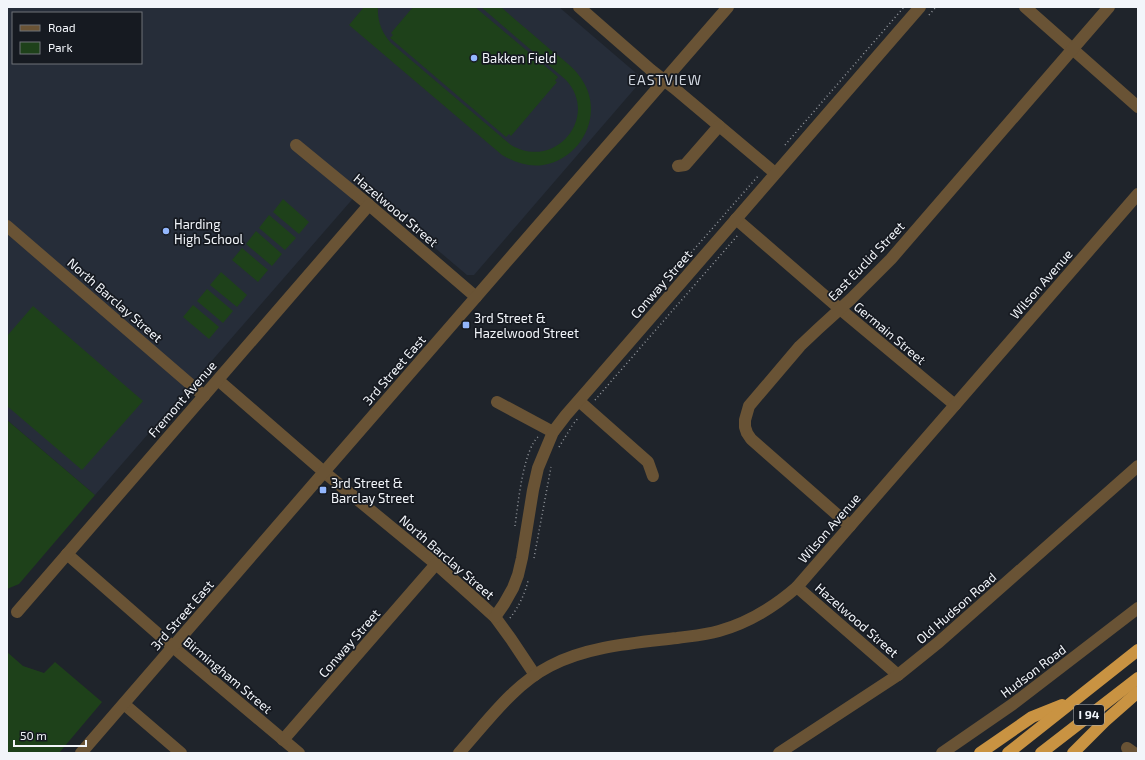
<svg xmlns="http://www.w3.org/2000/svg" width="1145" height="760" viewBox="0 0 1145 760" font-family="'Exo 2',sans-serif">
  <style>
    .built { fill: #262d39; fill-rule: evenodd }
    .green { fill: #1e411a }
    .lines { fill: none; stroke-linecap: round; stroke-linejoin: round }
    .path { stroke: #92969c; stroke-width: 1.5; stroke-dasharray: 1 3; stroke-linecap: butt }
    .minor { stroke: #695335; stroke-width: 12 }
    .highway { stroke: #c99342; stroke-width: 12 }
    .poi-dot { fill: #93b7fd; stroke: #161a21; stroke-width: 1.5 }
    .labels { text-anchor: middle; stroke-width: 3.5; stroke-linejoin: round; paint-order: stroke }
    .shield { fill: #161a21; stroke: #b0b3b9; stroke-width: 1 }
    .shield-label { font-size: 12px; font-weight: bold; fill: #f2f5fa }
    .poi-label { font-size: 13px; fill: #f2f5fa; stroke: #161a21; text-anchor: start }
    .street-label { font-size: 13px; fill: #f2f5fa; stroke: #161a21 }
    .neighbourhood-label { font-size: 14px; letter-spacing: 1px; fill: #d1d7e0; stroke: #161a21 }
  </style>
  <rect width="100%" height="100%" fill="#1f242b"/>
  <path class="built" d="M7 7H559L643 79 474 275H467L363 187 95 495 7 420ZM13 13H141V63H13Z"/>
  <g class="green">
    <path d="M364 7H378C377 21 382 33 391 43L511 145C555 171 600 117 566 80L481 7H501C518 22 535 36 552 51 564 60 577 70 584 83 603 116 581 159 543 165 529 167 515 163 502 155L349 25Z"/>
    <path d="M413 7H475L558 77 555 81 557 82 511 136 509 134 506 137 390 38 393 35 391 33Z"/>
    <path d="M283 199 309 222 299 234 273 212Z"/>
    <path d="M269 215 296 238 285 250 259 228Z"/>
    <path d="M256 231 282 254 272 266 246 244Z"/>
    <path d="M242 248 268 270 258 282 232 260Z"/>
    <path d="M221 272 247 295 237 307 210 285Z"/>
    <path d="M207 289 233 311 223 323 197 301Z"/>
    <path d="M193 305 219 327 209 339 183 317Z"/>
    <path d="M33 306 143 401 82 470 7 406V336Z"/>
    <path d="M7 420 95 495 19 584 7 589Z"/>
    <path d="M7 652 23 666 44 673 55 662 102 702 59 753H7Z"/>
  </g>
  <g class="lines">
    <g class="path">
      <path d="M929 15 936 7"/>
      <path d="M785 145 904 7"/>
      <path d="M641 310 759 175"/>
      <path d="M595 400 738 235"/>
      <path d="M574 423 579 417"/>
      <path d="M559 447 572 426"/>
      <path d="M515 526C518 505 523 449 539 436"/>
      <path d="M534 558 551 467"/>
      <path d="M510 618C518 608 525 594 528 581"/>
    </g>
    <g class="minor">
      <path d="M579 7 651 70 674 88 775 173"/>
      <path d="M1025 7 1138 107"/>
      <path d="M296 145 369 205 476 297"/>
      <path d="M678 166 685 165 719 126"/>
      <path d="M736 219 840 309 955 405"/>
      <path d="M7 226 204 396"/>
      <path d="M218 380 324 472 436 564 474 598 495 617 511 639 535 675"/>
      <path d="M579 401 648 462 653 476"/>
      <path d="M497 402 553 432"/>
      <path d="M850 526 751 439 747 433 745 427V420L749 406 800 346 818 329 851 299 891 259 1109 7"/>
      <path d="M67 554 173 647 299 753"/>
      <path d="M797 587 898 675"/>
      <path d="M17 612 369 205"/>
      <path d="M495 617 504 604 513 588 518 575 522 558 533 490 538 468 553 432 566 415 587 391 920 7"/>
      <path d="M124 704 181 753"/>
      <path d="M283 740 436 564"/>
      <path d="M1127 748 1134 753"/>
      <path d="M81 753 324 472 728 7"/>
      <path d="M459 753C487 722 513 685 550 666 588 646 635 643 677 638 691 636 705 635 719 631 748 623 774 607 797 587L1138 194"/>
      <path d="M779 753 898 675 939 642 1138 466"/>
      <path d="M942 753 1013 704 1138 608"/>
    </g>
    <g class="highway">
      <path d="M980 753 1032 717 1062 705"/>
      <path d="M1008 753 1138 650"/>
      <path d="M1041 753 1138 678"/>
      <path d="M1073 753 1105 721 1138 692"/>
    </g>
  </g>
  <g class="poi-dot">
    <circle cx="474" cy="58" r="4"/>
    <circle cx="166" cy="231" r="4"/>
    <rect x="462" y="321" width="8" height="8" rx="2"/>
    <rect x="319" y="486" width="8" height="8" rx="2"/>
  </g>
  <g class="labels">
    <rect class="shield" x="1074" y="705" width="30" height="20" rx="3"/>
    <g class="shield-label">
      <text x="1089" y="719">I 94</text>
    </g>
    <g class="poi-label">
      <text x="482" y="63">Bakken Field</text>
      <text x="174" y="229">Harding<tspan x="174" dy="15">High School</tspan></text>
      <text x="474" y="323">3rd Street &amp;<tspan x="474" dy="15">Hazelwood Street</tspan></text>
      <text x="331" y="488">3rd Street &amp;<tspan x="331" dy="15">Barclay Street</tspan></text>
    </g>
    <g class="street-label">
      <text transform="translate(396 210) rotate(40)" y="5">Hazelwood Street</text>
      <text transform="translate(866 261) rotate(-46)" y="5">East Euclid Street</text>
      <text transform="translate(661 284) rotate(-49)" y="5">Conway Street</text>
      <text transform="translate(1041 284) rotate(-49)" y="5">Wilson Avenue</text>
      <text transform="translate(115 300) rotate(41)" y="5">North Barclay Street</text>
      <text transform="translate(890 333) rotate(40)" y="5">Germain Street</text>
      <text transform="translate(394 370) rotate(-49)" y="5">3rd Street East</text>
      <text transform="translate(182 399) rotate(-49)" y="5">Fremont Avenue</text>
      <text transform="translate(829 528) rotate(-49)" y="5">Wilson Avenue</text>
      <text transform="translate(447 557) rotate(41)" y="5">North Barclay Street</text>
      <text transform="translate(956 608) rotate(-41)" y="5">Old Hudson Road</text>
      <text transform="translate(182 615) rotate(-49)" y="5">3rd Street East</text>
      <text transform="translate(857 620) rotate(41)" y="5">Hazelwood Street</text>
      <text transform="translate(349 643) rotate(-49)" y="5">Conway Street</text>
      <text transform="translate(1033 671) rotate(-37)" y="5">Hudson Road</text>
      <text transform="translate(228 675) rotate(40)" y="5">Birmingham Street</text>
    </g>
    <g class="neighbourhood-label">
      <text x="665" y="85">EASTVIEW</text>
    </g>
  </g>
  <rect width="1145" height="760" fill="none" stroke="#f2f5fa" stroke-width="16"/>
  <rect x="12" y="12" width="130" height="52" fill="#161a21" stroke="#6e7278"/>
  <rect x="20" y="25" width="20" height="6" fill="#695335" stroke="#6e7278"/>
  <text x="48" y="32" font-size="12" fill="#f2f5fa">Road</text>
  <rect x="20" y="42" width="20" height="12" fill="#1e411a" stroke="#6e7278"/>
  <text x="48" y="52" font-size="12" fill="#f2f5fa">Park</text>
  <path d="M14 740v6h72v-6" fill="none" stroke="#f2f5fa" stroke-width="2"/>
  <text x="20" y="740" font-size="12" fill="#f2f5fa" stroke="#161a21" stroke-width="3" paint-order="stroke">50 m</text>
</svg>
